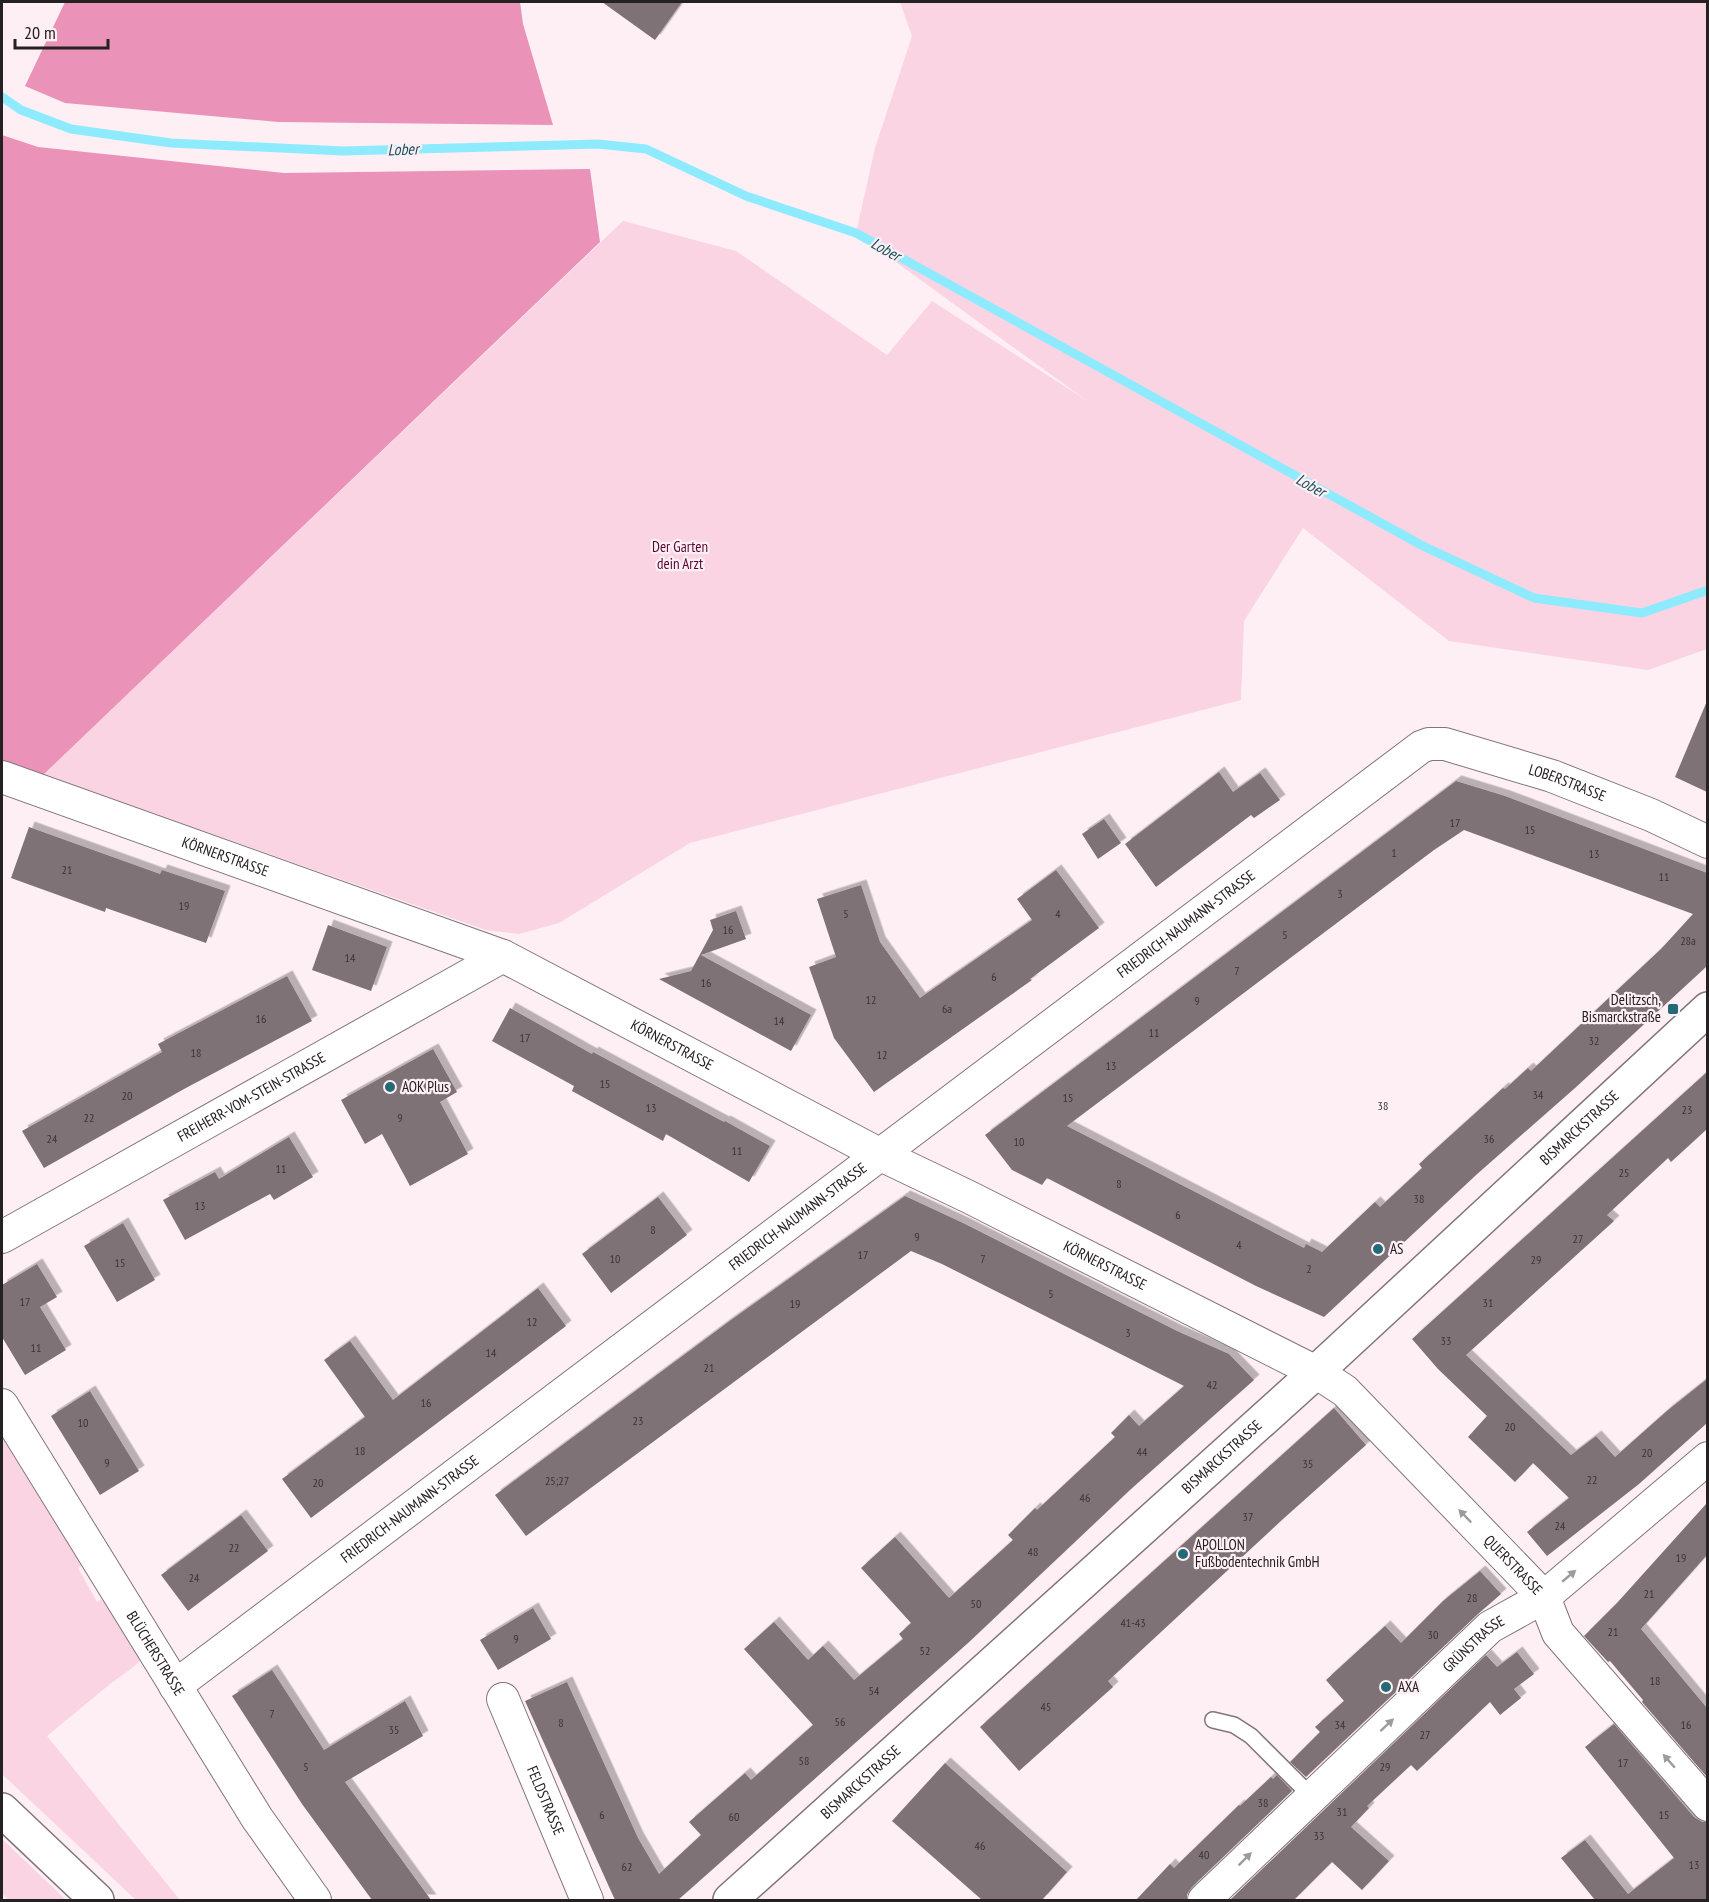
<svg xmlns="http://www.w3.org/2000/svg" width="1709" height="1902" viewBox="0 0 1709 1902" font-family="'PT Sans Narrow',sans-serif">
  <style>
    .green { fill: #fbd4e3 }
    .forest { fill: #ea92b8 }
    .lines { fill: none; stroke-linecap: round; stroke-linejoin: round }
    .stream { stroke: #8eebfd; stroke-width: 9 }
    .building { fill: #7e7277; fill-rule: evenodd; filter: url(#shadow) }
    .lane-casing { stroke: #82757a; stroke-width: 18 }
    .street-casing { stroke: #82757a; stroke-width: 34 }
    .secondary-casing { stroke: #82757a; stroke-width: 36 }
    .lane { stroke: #fff; stroke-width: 15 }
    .street { stroke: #fff; stroke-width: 32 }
    .secondary { stroke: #fff; stroke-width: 33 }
    .oneway { fill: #9d9b9c }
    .poi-dot { fill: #216a76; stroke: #fdeff4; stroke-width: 2 }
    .labels { text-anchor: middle; stroke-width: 4.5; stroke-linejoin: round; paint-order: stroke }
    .number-label { font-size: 12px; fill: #3b3437 }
    .park-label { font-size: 15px; fill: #570834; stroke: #fdeff4 }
    .street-label { font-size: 15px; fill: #252022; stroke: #fdeff4 }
    .poi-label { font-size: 15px; fill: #252022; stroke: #fdeff4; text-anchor: start }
    .water-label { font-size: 16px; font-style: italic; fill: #1a505a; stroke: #fdeff4 }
  </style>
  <defs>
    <filter id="shadow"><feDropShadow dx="5.5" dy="-5.5" stdDeviation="0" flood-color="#0004"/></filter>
  </defs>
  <rect width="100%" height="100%" fill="#fdeff4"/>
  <g class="green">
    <path d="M900 2H1707V649L1648 670 1449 641 1303 528 1244 621 1241 700 690 843 559 923 519 934 486 930 43 775 623 221 736 251 887 355 932 301 1086 400 856 233 875 148 912 36Z"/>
    <path d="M2 1427 86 1563 78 1568 97 1602 106 1597 141 1659 136 1665 110 1684 47 1736 180 1900H136L2 1774Z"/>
    <path d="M2 1839 66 1900H9L2 1894Z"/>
  </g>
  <g class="forest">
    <path d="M65 2H520L523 24 553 125 278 122 65 103 25 86Z"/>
    <path d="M2 135 38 147 284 173 590 169 600 242 43 775 2 761Z"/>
  </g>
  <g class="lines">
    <path class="stream" d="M2 97 21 110 71 129 171 143 343 151 598 144 646 149 746 196 856 233 1423 546 1534 598 1642 613 1708 590"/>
  </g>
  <g class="building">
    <path d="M602 2H682L655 40Z"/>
    <path d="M1707 701V792L1675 777Z"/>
    <path d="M1219 772 1233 792 1260 773 1280 800 1254 818 1251 815 1156 887 1125 844Z"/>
    <path d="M1456 781 1505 796 1707 873V966L1575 1088 1476 1175 1324 1317 1256 1286 1047 1178 1042 1185 1012 1170 985 1135ZM1464 830 1693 914 1661 949 1531 1071 1528 1068 1505 1089 1503 1088 1419 1164 1422 1168 1380 1207 1375 1202 1322 1252 1306 1244 1304 1248 1067 1126 1434 850Z"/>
    <path d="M1104 819 1121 843 1098 859 1082 834Z"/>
    <path d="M29 827 160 874 162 870 225 891 206 943 106 908 105 912 11 878Z"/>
    <path d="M1056 870 1099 928 1030 979 1032 980 874 1092 834 1038 809 967 836 957 817 899 861 885 880 942 920 998 1032 920 1017 899Z"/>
    <path d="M736 911 746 939 701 955 811 1015 791 1051 659 979 691 971 713 930 710 920Z"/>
    <path d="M328 925 387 947 371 991 312 970Z"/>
    <path d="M287 976 312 1021 184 1089 44 1168 22 1131 162 1052 158 1044Z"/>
    <path d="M510 1008 592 1054 593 1052 724 1122 725 1121 770 1146 749 1182 666 1134 663 1141 572 1091 574 1086 492 1041Z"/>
    <path d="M433 1049 457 1092 440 1102 468 1154 410 1186 382 1134 365 1144 341 1100Z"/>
    <path d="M1707 1072V1129L1671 1162 1668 1158 1607 1215 1614 1221 1466 1355 1571 1455 1596 1436 1615 1457 1668 1410 1707 1379V1423L1639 1484 1547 1556 1527 1532 1569 1498 1533 1463 1515 1482 1468 1437 1487 1416 1438 1369 1412 1339Z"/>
    <path d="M289 1137 313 1177 274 1200 270 1194 185 1240 163 1200 215 1172 219 1179Z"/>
    <path d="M905 1196 963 1223 1177 1331 1229 1354 1254 1380 1131 1489 968 1643 678 1900H615L525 1701 567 1682 638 1838 659 1874 701 1835 689 1822 745 1773 751 1780 813 1725 744 1649 774 1622 808 1660 823 1646 854 1680 903 1639 899 1634 911 1623 861 1568 895 1537 949 1598 1013 1540 1008 1535 1035 1508 1037 1510 1115 1437 1111 1433 1129 1415 1139 1426 1184 1386 942 1264 911 1251 526 1536 495 1495 731 1320Z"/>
    <path d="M658 1197 687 1235 611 1293 582 1254Z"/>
    <path d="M123 1223 155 1280 117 1302 84 1246Z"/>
    <path d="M37 1264 57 1297 40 1307 66 1350 25 1375 2 1337V1285Z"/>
    <path d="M538 1288 566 1326 311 1518 282 1479 365 1417 324 1360 350 1341 393 1400Z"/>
    <path d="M90 1391 139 1471 100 1495 51 1416Z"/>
    <path d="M1334 1408 1366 1445 1283 1519 1108 1681 1113 1687 1019 1771 980 1727Z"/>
    <path d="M1707 1503V1555L1641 1629 1707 1708V1777L1642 1702 1643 1700 1610 1661 1608 1662 1584 1636 1617 1603Z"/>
    <path d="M241 1515 268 1551 188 1611 161 1575Z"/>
    <path d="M1480 1571 1501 1594 1478 1614 1306 1777 1290 1762 1320 1732 1315 1727 1344 1701 1326 1680 1385 1626 1401 1643 1443 1601Z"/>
    <path d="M533 1608 551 1639 498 1670 480 1640Z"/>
    <path d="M1517 1652 1534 1674 1514 1689 1521 1698 1500 1715 1490 1702 1417 1771 1411 1765 1367 1806 1369 1808 1351 1827 1389 1861 1362 1890 1332 1862 1294 1900H1230L1486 1655 1497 1667Z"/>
    <path d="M272 1670 324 1750 405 1701 423 1736 345 1782 431 1900H372L302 1804 232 1696Z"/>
    <path d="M1614 1724 1694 1817 1702 1822H1707V1900H1595L1561 1858 1585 1840 1628 1894 1674 1858 1585 1747Z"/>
    <path d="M945 1763 1067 1872 1042 1900H982L892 1821Z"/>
    <path d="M1277 1775 1292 1791 1192 1887 1187 1894V1900H1136L1170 1864 1174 1868 1239 1805 1240 1806 1271 1777 1273 1779Z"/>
  </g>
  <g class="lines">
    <defs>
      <path id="lane" d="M1213 1720 1234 1725 1251 1736 1311 1796"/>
      <g id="street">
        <path id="s1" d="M2 777 503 956 881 1155 969 1197 1316 1372 1345 1391 1544 1597 1558 1633 1708 1805"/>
        <path id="s2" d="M2 1237 503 956"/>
        <path id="s3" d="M2 1405 257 1818 315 1900"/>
        <path id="s4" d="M175 1686 1421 747 1429 744H1445L1552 776 1651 815 1708 842"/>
        <path id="s5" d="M503 1699 587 1900"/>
        <path id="s6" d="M1204 1900 1490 1627 1544 1597 1708 1458"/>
      </g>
      <g id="secondary">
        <path d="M2 1810 97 1900"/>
        <path id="s7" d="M730 1900 1316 1372 1708 1009"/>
      </g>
    </defs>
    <use href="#lane" class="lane-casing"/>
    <use href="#street" class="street-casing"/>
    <use href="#secondary" class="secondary-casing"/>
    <use href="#lane" class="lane"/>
    <use href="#street" class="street"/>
    <use href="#secondary" class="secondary"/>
  </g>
  <defs><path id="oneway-solid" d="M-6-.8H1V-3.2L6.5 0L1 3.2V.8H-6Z" transform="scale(1.5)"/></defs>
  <g class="oneway">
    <use href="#oneway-solid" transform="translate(1465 1516) rotate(-134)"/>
    <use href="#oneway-solid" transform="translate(1569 1576) rotate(-40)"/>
    <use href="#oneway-solid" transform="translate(1387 1725) rotate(-43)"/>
    <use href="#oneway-solid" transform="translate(1669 1761) rotate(-131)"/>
    <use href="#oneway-solid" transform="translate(1245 1859) rotate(-45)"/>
  </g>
  <g class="poi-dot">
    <rect x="1667" y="1003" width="12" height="12" rx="3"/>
    <circle cx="390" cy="1087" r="6"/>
    <circle cx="1378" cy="1249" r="6"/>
    <circle cx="1183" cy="1554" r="6"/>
    <circle cx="1386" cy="1687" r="6"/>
  </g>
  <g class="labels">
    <g class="number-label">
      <text x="1455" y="827">17</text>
      <text x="1530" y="834">15</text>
      <text x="1394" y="857">1</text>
      <text x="1594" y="858">13</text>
      <text x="67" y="874">21</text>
      <text x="1664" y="881">11</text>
      <text x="1340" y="898">3</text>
      <text x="184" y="910">19</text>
      <text x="846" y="918">5</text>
      <text x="1058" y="918">4</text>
      <text x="728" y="934">16</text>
      <text x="1285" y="939">5</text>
      <text x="1688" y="945">28a</text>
      <text x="350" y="962">14</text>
      <text x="1237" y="975">7</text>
      <text x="994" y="981">6</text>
      <text x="706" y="987">16</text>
      <text x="871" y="1004">12</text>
      <text x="1197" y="1005">9</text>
      <text x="947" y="1013">6a</text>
      <text x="261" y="1023">16</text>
      <text x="779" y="1025">14</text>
      <text x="1154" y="1037">11</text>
      <text x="525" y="1042">17</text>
      <text x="1594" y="1045">32</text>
      <text x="196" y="1057">18</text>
      <text x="882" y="1059">12</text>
      <text x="1111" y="1070">13</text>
      <text x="605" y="1088">15</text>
      <text x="1538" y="1099">34</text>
      <text x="127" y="1100">20</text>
      <text x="1068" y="1102">15</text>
      <text x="1383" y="1110">38</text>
      <text x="651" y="1112">13</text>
      <text x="1687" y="1114">23</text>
      <text x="89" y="1122">22</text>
      <text x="400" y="1122">9</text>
      <text x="52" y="1143">24</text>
      <text x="1489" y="1143">36</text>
      <text x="1019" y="1146">10</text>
      <text x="737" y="1155">11</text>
      <text x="281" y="1173">11</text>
      <text x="1624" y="1177">25</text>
      <text x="1119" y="1188">8</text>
      <text x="1419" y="1203">38</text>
      <text x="200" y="1210">13</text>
      <text x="1178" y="1219">6</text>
      <text x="653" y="1234">8</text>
      <text x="917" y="1241">9</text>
      <text x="1578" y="1243">27</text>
      <text x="1239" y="1249">4</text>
      <text x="863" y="1259">17</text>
      <text x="615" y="1263">10</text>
      <text x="983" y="1263">7</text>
      <text x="1536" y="1264">29</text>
      <text x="120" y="1267">15</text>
      <text x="1309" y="1273">2</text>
      <text x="1051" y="1298">5</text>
      <text x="25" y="1306">17</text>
      <text x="1488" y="1307">31</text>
      <text x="795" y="1308">19</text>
      <text x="532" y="1326">12</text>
      <text x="1128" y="1337">3</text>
      <text x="1446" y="1345">33</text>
      <text x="36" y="1352">11</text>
      <text x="491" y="1357">14</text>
      <text x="709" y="1372">21</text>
      <text x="1212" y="1389">42</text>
      <text x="426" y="1407">16</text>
      <text x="638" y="1425">23</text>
      <text x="83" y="1427">10</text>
      <text x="1510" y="1431">20</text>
      <text x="360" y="1455">18</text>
      <text x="1142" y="1456">44</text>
      <text x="1647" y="1457">20</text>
      <text x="107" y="1467">9</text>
      <text x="1308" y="1468">35</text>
      <text x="1592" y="1484">22</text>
      <text x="557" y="1485">25;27</text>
      <text x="318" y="1487">20</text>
      <text x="1085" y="1502">46</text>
      <text x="1248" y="1521">37</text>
      <text x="1560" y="1530">24</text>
      <text x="234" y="1552">22</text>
      <text x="1033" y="1556">48</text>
      <text x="1681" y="1562">19</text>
      <text x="194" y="1582">24</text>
      <text x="1649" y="1598">21</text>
      <text x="1472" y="1602">28</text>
      <text x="976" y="1608">50</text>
      <text x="1133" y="1627">41-43</text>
      <text x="1613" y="1636">21</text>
      <text x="1433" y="1639">30</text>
      <text x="516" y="1643">9</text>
      <text x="925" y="1655">52</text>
      <text x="1655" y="1685">18</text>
      <text x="874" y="1695">54</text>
      <text x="1046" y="1711">45</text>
      <text x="272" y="1718">7</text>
      <text x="840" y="1726">56</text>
      <text x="561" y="1727">8</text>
      <text x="1340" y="1729">34</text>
      <text x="1686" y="1729">16</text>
      <text x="394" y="1734">35</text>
      <text x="1425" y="1739">27</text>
      <text x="804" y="1765">58</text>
      <text x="1623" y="1767">17</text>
      <text x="306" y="1771">5</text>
      <text x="1385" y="1771">29</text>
      <text x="1263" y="1807">38</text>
      <text x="1342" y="1816">31</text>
      <text x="602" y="1819">6</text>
      <text x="1664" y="1819">15</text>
      <text x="734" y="1821">60</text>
      <text x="1319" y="1840">33</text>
      <text x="980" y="1850">46</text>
      <text x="1204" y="1859">40</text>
      <text x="1694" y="1869">13</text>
      <text x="627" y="1871">62</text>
    </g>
    <g class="park-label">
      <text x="680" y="552">Der Garten<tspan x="680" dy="17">dein Arzt</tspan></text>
    </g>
    <g class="street-label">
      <text dy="5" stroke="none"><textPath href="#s4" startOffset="1713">LOBERSTRASSE</textPath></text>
      <text dy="5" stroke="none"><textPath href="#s1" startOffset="237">KÖRNERSTRASSE</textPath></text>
      <text dy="5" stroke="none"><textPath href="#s4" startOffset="1266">FRIEDRICH-NAUMANN-STRASSE</textPath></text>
      <text dy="5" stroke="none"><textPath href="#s1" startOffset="723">KÖRNERSTRASSE</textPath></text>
      <text dy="5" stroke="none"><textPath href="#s2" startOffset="286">FREIHERR-VOM-STEIN-STRASSE</textPath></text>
      <text dy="5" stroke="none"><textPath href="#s7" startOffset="1148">BISMARCKSTRASSE</textPath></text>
      <text dy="5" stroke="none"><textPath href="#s4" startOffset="780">FRIEDRICH-NAUMANN-STRASSE</textPath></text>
      <text dy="5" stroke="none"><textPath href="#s1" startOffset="1209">KÖRNERSTRASSE</textPath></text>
      <text dy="5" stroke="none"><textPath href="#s7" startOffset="662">BISMARCKSTRASSE</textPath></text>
      <text dy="5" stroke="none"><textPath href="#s4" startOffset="294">FRIEDRICH-NAUMANN-STRASSE</textPath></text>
      <text dy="5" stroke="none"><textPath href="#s1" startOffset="1722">QUERSTRASSE</textPath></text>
      <text dy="5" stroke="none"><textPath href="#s6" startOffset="372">GRÜNSTRASSE</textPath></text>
      <text dy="5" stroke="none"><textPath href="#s3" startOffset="292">BLÜCHERSTRASSE</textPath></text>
      <text dy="5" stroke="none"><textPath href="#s7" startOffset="176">BISMARCKSTRASSE</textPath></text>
      <text dy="5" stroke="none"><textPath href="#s5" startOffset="110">FELDSTRASSE</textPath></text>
    </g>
    <g class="poi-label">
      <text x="1661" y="1005" text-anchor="end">Delitzsch,<tspan x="1661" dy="17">Bismarckstraße</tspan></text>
      <text x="402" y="1092">AOK Plus</text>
      <text x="1390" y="1254">AS</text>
      <text x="1195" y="1550">APOLLON<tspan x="1195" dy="17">Fußbodentechnik GmbH</tspan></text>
      <text x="1398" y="1692">AXA</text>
    </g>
    <g class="water-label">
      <text transform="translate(403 149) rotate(-2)" y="6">Lober</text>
      <text transform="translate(886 249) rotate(29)" y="6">Lober</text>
      <text transform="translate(1311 485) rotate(29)" y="6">Lober</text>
    </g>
  </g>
  <rect width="1709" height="1902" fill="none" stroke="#252022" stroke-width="6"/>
  <path d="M15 39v9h93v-9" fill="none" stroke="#252022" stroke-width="3"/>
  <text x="24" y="39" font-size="18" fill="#252022" stroke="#fdeff4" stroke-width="4.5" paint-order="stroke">20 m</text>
</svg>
